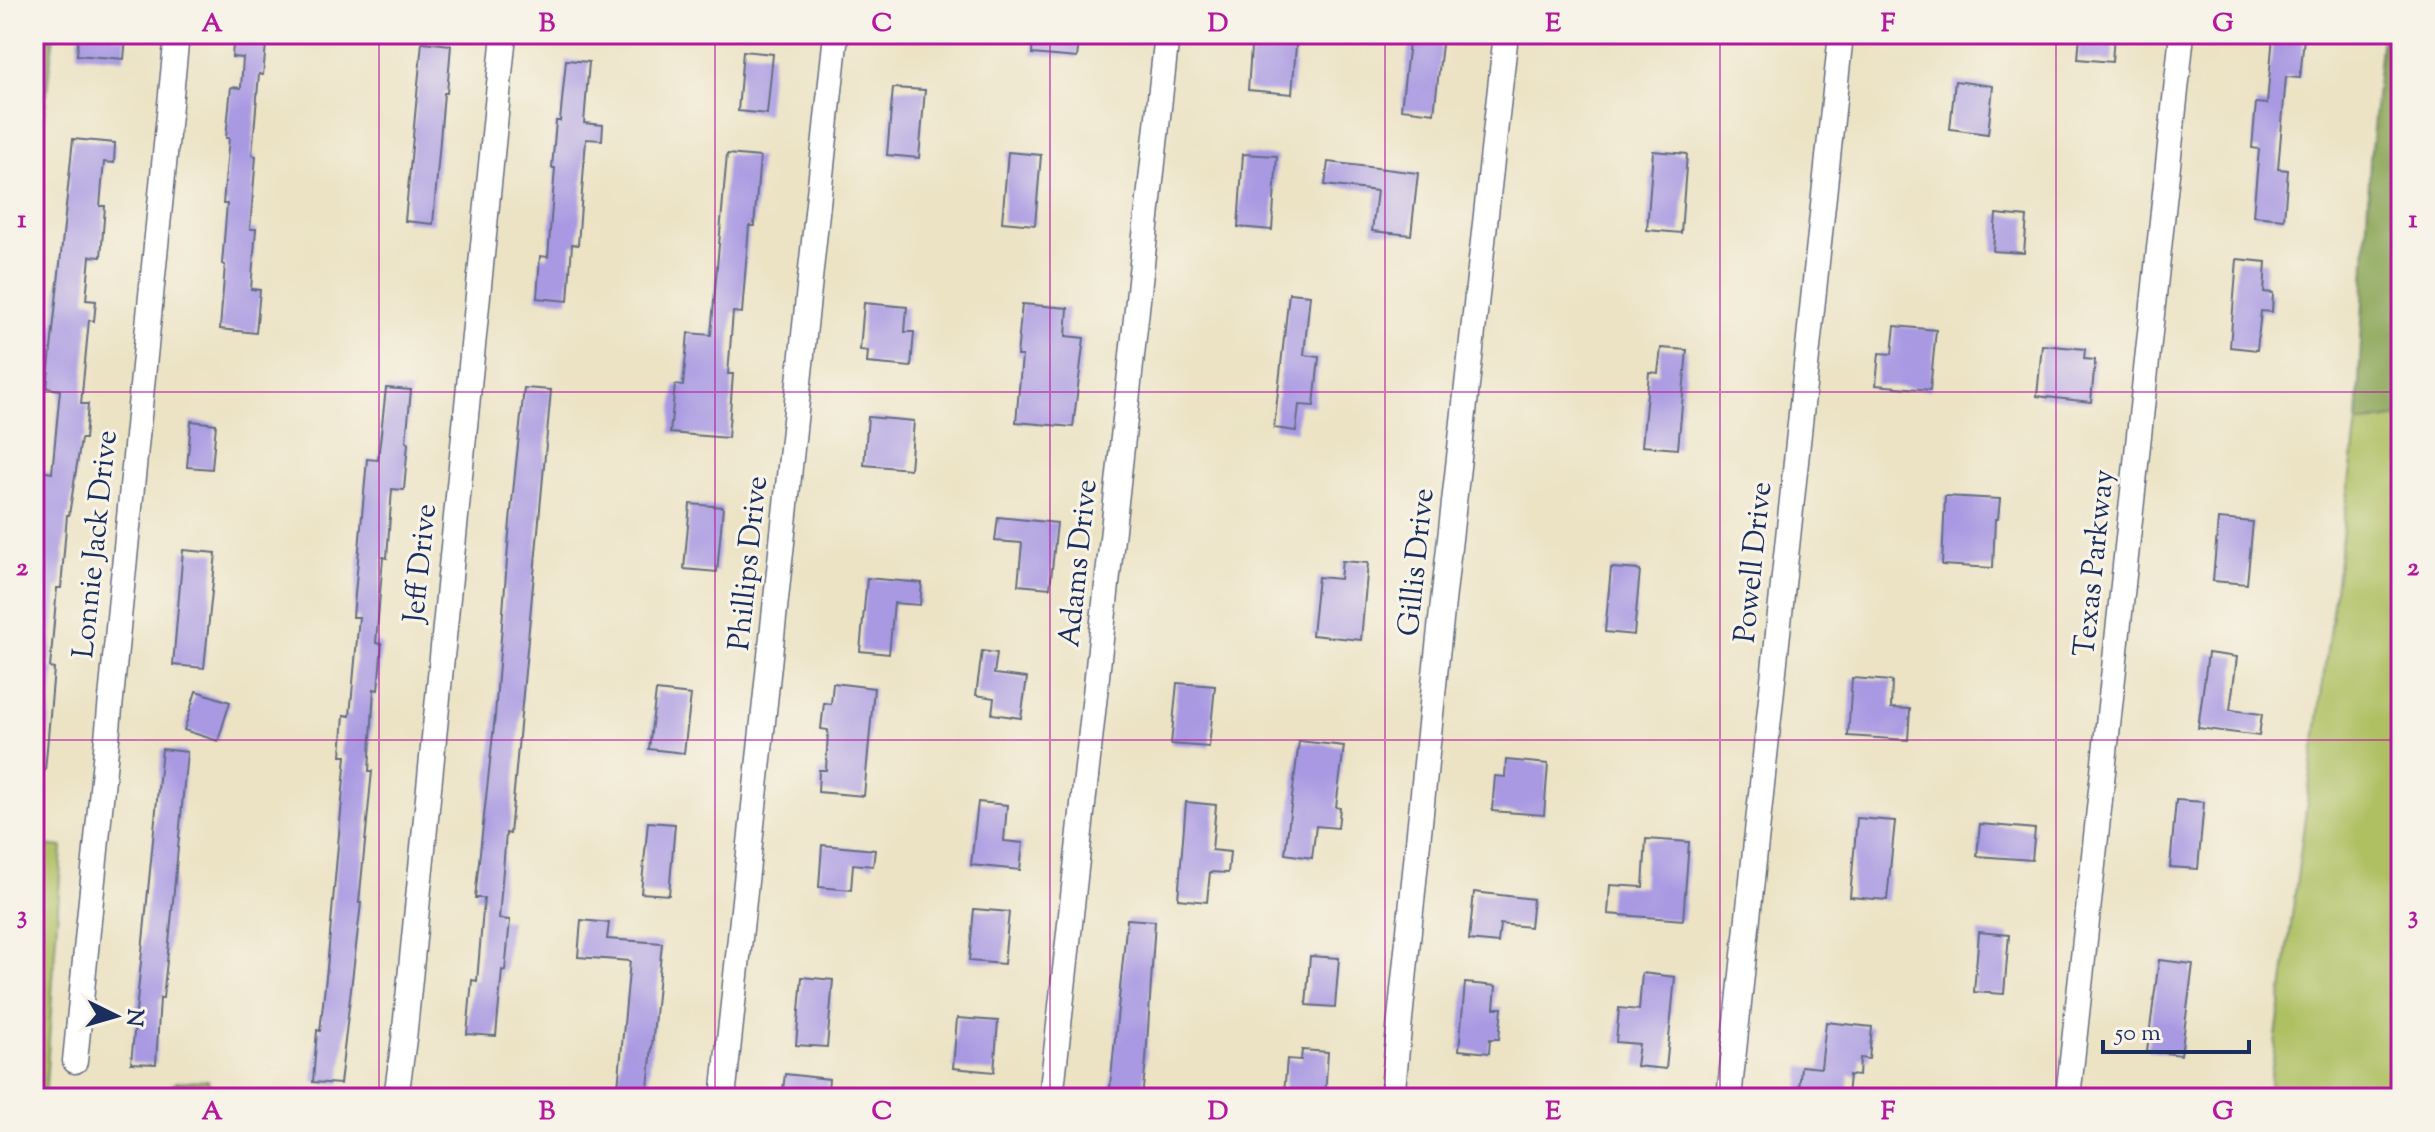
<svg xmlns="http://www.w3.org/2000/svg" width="2435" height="1132" viewBox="0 0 2435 1132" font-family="'Sorts Mill Goudy',serif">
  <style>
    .green { fill: #afc063; stroke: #657860; stroke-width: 2 }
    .forest { fill: #8ba659; stroke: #536a5c; stroke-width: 2 }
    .building { fill: #a899e2 }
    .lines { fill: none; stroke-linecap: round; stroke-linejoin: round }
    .minor-casing { stroke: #646e82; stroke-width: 27 }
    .minor { stroke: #fff; stroke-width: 24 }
    .grid { fill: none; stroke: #b5179e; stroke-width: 2; stroke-opacity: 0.55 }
    .labels { text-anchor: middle; stroke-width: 6; stroke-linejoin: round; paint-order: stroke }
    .street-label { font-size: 30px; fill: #1b2f5e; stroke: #f7f3e8 }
    .neatline { fill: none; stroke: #b5179e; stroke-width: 3 }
    .grid-label { font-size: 26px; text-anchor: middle; font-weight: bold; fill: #b5179e }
  </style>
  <rect width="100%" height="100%" fill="#f7f3e8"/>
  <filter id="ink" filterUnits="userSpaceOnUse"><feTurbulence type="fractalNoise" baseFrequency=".0125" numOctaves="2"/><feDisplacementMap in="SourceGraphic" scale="16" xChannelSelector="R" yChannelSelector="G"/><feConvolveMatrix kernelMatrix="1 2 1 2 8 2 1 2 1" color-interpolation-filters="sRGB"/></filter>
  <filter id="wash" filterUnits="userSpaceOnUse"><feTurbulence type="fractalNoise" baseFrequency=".006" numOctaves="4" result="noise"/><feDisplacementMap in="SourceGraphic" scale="32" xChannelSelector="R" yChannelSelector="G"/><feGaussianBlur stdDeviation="1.8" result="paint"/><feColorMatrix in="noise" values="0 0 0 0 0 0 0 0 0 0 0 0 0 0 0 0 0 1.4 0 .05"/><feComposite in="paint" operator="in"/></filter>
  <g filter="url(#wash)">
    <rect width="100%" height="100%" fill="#ece3c5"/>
    <g class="green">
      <path d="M2401 417V1098H2268L2357 423Z"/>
      <path d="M34 844 62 847 45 1098H34Z"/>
      <path d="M208 1080 213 1098H157L177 1082Z"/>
    </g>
    <g class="forest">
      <path d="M34 34H54L34 195Z"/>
      <path d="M2382 34H2401V417L2357 423 2370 160Z"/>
    </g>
    <g id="blocks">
      <g class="building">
        <path d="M79 34H114V37L126 38 124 59 77 55Z"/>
        <path d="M234 34H267L263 75 259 74 252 155 256 156 250 229H256L251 289 260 290 256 333 220 329 225 265 222 264 227 204H223L229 138H226L231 87 241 88 243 58 232 57Z"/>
        <path d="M1033 34H1080L1077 58 1032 54Z"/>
        <path d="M1252 34H1297L1292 94 1248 90Z"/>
        <path d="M1410 34 1443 36 1434 113 1401 109Z"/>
        <path d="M2080 34H2114L2112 62 2078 59Z"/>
        <path d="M2273 35 2304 38 2300 78 2286 77 2278 169 2288 170 2284 219 2253 216 2259 149 2252 148 2256 103 2267 104Z"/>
        <path d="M422 42 451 45 447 93H444L433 224 405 221Z"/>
        <path d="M743 51 773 54 767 114 738 111Z"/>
        <path d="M566 60 589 62 584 123 603 125 602 140 586 139 578 245 572 244 568 301 537 298 540 256 548 257 555 168H552L556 121H560Z"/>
        <path d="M1955 81 1993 86 1988 134 1950 129Z"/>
        <path d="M893 88 925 90 919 158 887 155Z"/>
        <path d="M73 139 115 143 114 163 104 162 100 206H105L101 257 90 256 86 300 96 301 94 321 89 320 81 404H88L85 439H81L69 515H67L61 588H57L50 668 54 669 45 771H34V510L40 471 52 473 60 390 47 388Z"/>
        <path d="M1653 151 1687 154 1681 233 1647 230Z"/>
        <path d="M1008 152 1041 155 1035 225 1002 222Z"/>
        <path d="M727 154 760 157 754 226H749L742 313 733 312 728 374H733L728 438 670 433 675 385 683 386 688 333 711 335Z"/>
        <path d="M1243 154 1277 156 1272 230 1238 227Z"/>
        <path d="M1328 162 1418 173 1411 235 1372 231 1377 191 1325 185Z"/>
        <path d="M1996 214 2027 217 2024 253 1993 251Z"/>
        <path d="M2237 259 2266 262 2264 292 2273 293 2272 312 2261 311 2257 350 2230 347Z"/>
        <path d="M1289 293 1310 295 1304 355 1319 357 1314 406 1299 405 1296 431 1274 428Z"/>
        <path d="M864 303 907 307 905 332H914L911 367 867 363 868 351 860 350Z"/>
        <path d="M1022 304 1068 308 1066 336 1084 338 1073 427 1016 422 1022 356H1017Z"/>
        <path d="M1895 326 1936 330 1930 390 1876 385 1879 353 1892 354Z"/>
        <path d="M2042 345 2085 349 2084 359 2095 360 2091 402 2037 396Z"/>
        <path d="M1661 348 1687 350 1678 449 1642 446 1649 372 1658 373Z"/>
        <path d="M386 388 411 390 406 442 408 443 404 490 392 489 387 558 383 557 376 643 382 644 378 690 374 689 369 771H372L359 903H361L340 1084 313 1082 317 1030 320 1031 327 968 346 756H341L344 715 350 716 359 617H353L367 459 378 460Z"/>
        <path d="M524 388 551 390 510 834 506 833 499 919 510 920 505 971 502 970 496 1036 467 1034 472 980 477 981 484 898H475L495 716 510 521Z"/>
        <path d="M868 417 914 421 910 469 864 465Z"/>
        <path d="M191 421 216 424 212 469 187 467Z"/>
        <path d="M1945 496 2000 499 1998 519H1995L1993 568 1942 565Z"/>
        <path d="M690 504 723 507 717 572 684 569Z"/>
        <path d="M998 517 1057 523 1050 588 1018 585 1022 543 995 541Z"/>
        <path d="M2218 519 2253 522 2247 584 2213 581Z"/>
        <path d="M183 550 216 553 204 668 173 665Z"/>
        <path d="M1342 561 1368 563 1361 640 1312 635 1318 577 1340 579Z"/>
        <path d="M1611 568 1640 570 1634 635 1605 632Z"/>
        <path d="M867 578 922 583 920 605 894 603 889 654 860 651Z"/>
        <path d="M982 651 997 653 994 674 1027 678 1021 718 992 714 994 698 976 695Z"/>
        <path d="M2208 653 2237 657 2230 710 2262 714 2259 736 2198 728Z"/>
        <path d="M1852 678 1892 681 1891 708 1910 709 1908 740 1848 736Z"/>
        <path d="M833 683 874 688 864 796 818 792 819 770H826L828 730 821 729 824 703 831 704Z"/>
        <path d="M1177 683 1215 686 1209 747 1171 744Z"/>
        <path d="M196 691 230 702 218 741 184 730Z"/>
        <path d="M656 691 691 695 684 753 649 749Z"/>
        <path d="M1299 741 1344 746 1336 807 1340 808 1338 828 1316 826 1312 858 1285 854Z"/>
        <path d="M162 749 187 752 170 933 163 998H160L156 1064 131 1063Z"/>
        <path d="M1506 760 1548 764 1544 815 1492 811 1495 776 1505 777Z"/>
        <path d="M2176 800 2204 802 2198 869 2170 867Z"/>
        <path d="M978 802 1007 805 1004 841 1023 843 1020 870 971 865Z"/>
        <path d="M1186 802 1216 805 1212 850 1230 852 1228 873 1210 872 1207 902 1178 899Z"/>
        <path d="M1857 818 1895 821 1887 900 1850 897Z"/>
        <path d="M648 822 675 824 669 895 641 893Z"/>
        <path d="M1980 824 2035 829 2032 860 1977 856Z"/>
        <path d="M1646 839 1689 842 1683 920 1608 914 1610 885 1643 887Z"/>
        <path d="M822 845 875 850 873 866 853 864 851 890 819 887Z"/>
        <path d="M1474 892 1533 899 1530 927 1500 924 1498 943 1469 940Z"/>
        <path d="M974 909 1009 912 1004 964 969 961Z"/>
        <path d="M1127 919 1155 921 1146 1060 1142 1098H1109Z"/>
        <path d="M581 920 609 923 607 939 662 943 647 1098H617L630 961 578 957Z"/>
        <path d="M1979 932 2009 935 2004 994 1974 992Z"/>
        <path d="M1310 956 1339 958 1335 1007 1306 1005Z"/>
        <path d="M2159 960 2193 964 2181 1055 2147 1051Z"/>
        <path d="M1642 973 1675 977 1666 1069 1636 1066 1639 1044 1616 1042 1619 1008 1639 1010Z"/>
        <path d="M802 977 833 980 827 1047 796 1045Z"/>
        <path d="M1465 983 1496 986 1494 1008H1502L1499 1039H1490L1489 1053 1459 1050Z"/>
        <path d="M957 1018 998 1021 994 1072 953 1068Z"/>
        <path d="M1826 1022 1872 1027 1869 1059 1860 1058 1859 1076 1849 1075 1847 1096 1799 1092 1801 1066 1821 1068Z"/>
        <path d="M1302 1050 1328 1052 1325 1096 1284 1093 1287 1059 1301 1060Z"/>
        <path d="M785 1074 829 1079 827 1098H782Z"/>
      </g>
    </g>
  </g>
  <g filter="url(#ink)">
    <use href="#blocks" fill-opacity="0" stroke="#646e82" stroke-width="2"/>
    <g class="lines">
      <defs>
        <g id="minor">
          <path d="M75 1061 177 34"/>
          <path d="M396 1098 404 1039 504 34"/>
          <path d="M723 1098 836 34"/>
          <path d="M1051 1098 1167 34"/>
          <path d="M1392 1098 1436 665 1506 34"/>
          <path d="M1729 1098 1841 34"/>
          <path d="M2068 1098 2182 34"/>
        </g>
      </defs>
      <use href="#minor" class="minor-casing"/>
      <use href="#minor" class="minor"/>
    </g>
  </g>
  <path class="grid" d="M379 34V1098M715 34V1098M1050 34V1098M1385 34V1098M1720 34V1098M2056 34V1098M34 392H2401M34 740H2401"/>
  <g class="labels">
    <g class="street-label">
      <text transform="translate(94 544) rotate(-84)" y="10">Lonnie Jack Drive</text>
      <text transform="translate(1415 562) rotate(-84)" y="10">Gillis Drive</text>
      <text transform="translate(1752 562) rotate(-84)" y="10">Powell Drive</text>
      <text transform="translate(419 563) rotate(-84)" y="10">Jeff Drive</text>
      <text transform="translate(747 563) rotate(-84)" y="10">Phillips Drive</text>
      <text transform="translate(1077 563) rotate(-84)" y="10">Adams Drive</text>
      <text transform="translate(2093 563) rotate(-84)" y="10">Texas Parkway</text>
    </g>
  </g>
  <rect width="2435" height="1132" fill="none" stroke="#f7f3e8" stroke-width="88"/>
  <g transform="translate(116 1016) rotate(95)" stroke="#f7f3e8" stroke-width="6" paint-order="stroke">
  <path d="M0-6L14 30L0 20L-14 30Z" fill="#1b2f5e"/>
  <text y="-12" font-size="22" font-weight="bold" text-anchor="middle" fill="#1b2f5e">N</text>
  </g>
  <path d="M2103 1040v12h146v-12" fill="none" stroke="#1b2f5e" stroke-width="4"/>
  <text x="2115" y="1040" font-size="24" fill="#1b2f5e" stroke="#f7f3e8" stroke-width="6" paint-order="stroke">50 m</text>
  <rect x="44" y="44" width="2347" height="1044" class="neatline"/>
  <g class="grid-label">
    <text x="212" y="31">A</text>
    <text x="547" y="31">B</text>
    <text x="882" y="31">C</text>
    <text x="1218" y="31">D</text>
    <text x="1553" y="31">E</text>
    <text x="1888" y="31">F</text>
    <text x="2223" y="31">G</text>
    <text x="22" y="227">1</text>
    <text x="2413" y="227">1</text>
    <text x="22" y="575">2</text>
    <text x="2413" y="575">2</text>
    <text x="22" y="923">3</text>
    <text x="2413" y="923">3</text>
    <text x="212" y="1119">A</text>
    <text x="547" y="1119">B</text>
    <text x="882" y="1119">C</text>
    <text x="1218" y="1119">D</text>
    <text x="1553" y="1119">E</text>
    <text x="1888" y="1119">F</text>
    <text x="2223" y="1119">G</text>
  </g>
</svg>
